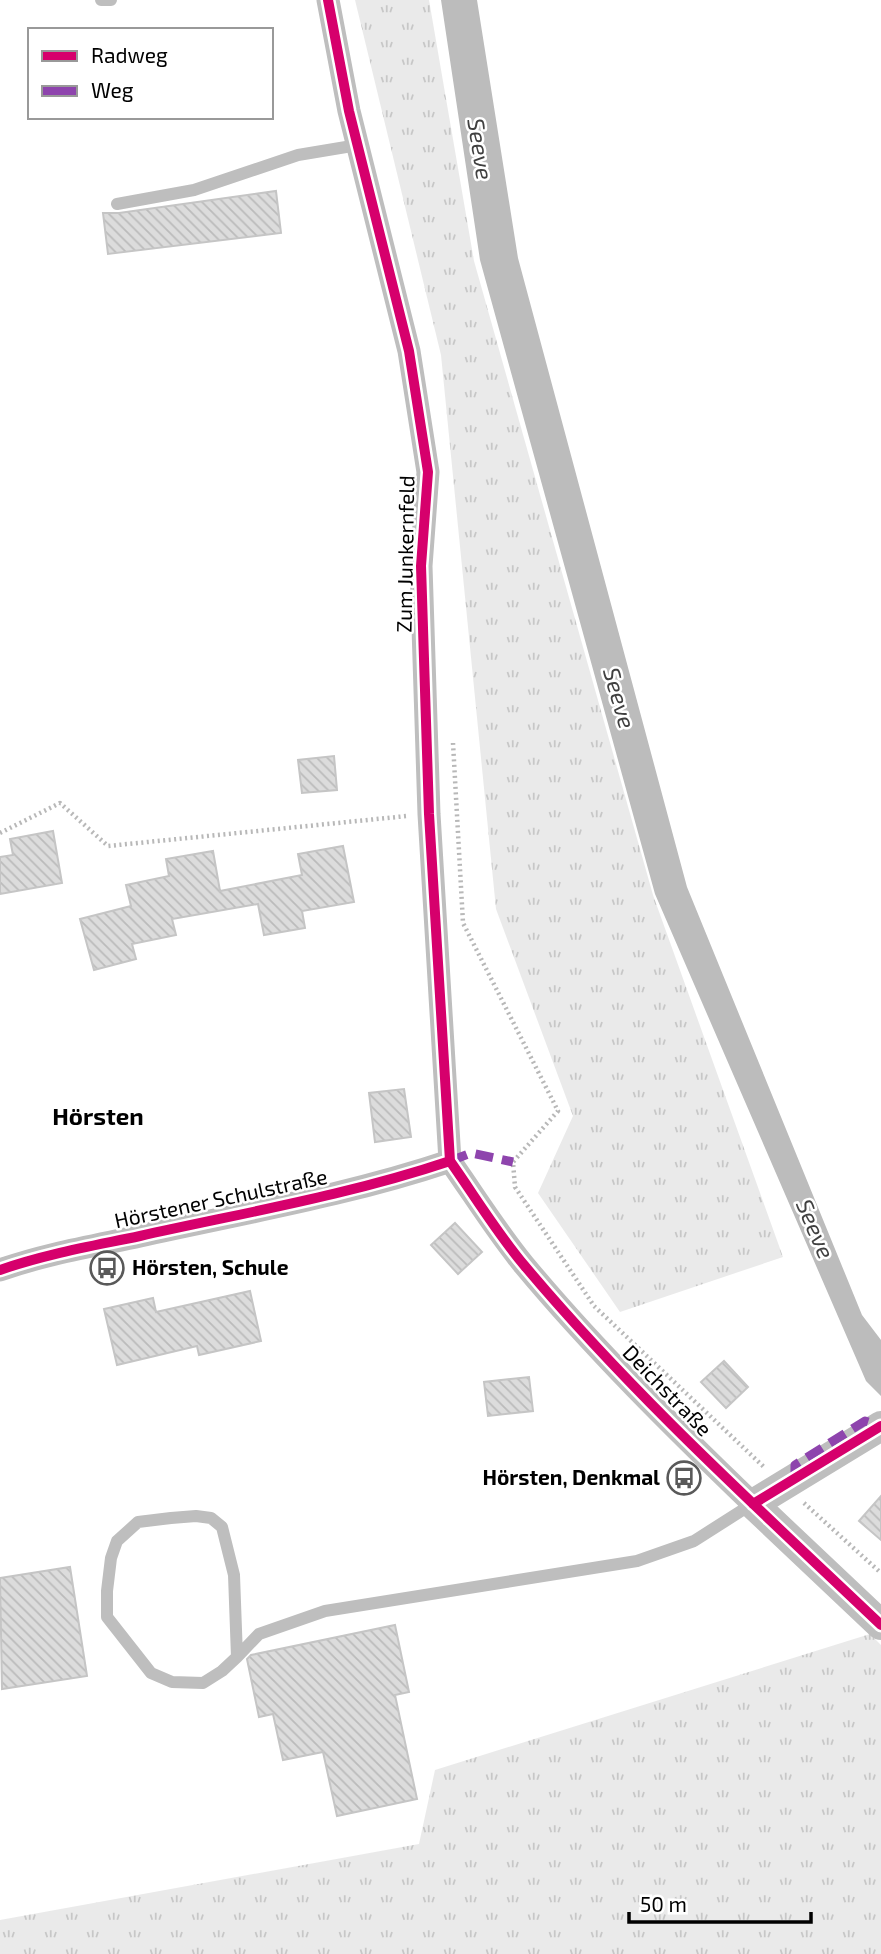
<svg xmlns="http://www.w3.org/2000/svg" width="881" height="1954" font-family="'Exo 2',sans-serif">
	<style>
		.grass { fill: url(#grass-tufts) }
		.water { fill: #bcbcbc }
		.building { fill: url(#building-back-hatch); stroke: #c5c5c5; stroke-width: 2 }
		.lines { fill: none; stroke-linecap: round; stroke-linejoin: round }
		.path { stroke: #b8b8b8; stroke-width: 4.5; stroke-dasharray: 2 3.5; stroke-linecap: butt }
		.service { stroke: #bebebe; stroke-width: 12 }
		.minor { stroke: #bebebe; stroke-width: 23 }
		.tertiary { stroke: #bebebe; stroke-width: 30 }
		.quiet { stroke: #8e44ad; stroke-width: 9; stroke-dasharray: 18 9; stroke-linecap: butt }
		.cycleway-casing { stroke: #fff; stroke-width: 15 }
		.cycleway { stroke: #d6006c; stroke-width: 10 }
		.labels { text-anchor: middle; stroke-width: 5; stroke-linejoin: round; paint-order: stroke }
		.street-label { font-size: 21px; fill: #000; stroke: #fff }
		.poi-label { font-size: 21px; font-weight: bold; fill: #000; stroke: #fff; text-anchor: start }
		.water-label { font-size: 23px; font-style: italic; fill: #404040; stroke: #fff }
		.quarter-label { font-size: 24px; font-weight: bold; fill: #000; stroke: #fff }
	</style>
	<defs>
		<pattern id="grass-tufts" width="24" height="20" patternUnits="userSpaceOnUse" patternTransform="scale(1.75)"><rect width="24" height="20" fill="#eaeaea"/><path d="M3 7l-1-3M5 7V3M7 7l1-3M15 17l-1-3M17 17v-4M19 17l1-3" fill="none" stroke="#c7c7c7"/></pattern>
		<pattern id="building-back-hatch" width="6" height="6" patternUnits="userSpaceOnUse" patternTransform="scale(1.75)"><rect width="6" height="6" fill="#dcdcdc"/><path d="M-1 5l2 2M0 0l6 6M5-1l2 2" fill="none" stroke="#bbb"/></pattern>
	</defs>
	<rect width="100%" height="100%" fill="#fff"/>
	<path class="grass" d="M355,0h74l45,261 179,634 130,362 -163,55 -82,-119 35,-77 -77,-207 -55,-554z
		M870,1634l11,11v309h-881v-34l419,-76 16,-74z"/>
	<path class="water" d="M441,0h36l41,258 169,629 175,428 19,25v56l-15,-15 -211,-487 -175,-634z"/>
	<path class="building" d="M276,191l5,42 -173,21 -5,-41h16z
		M334,756l3,34 -35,3 -4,-33z
		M53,831l9,52 -62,11v-37l13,-2 -3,-16z
		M343,846l11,56 -52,9 3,17 -41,7 -6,-31 -86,15 4,16 -44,9 4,15 -42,11 -14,-51 51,-13 -5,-21 43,-9 -3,-17 47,-8 7,40 82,-16 -4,-21z
		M404,1089l7,48 -36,5 -6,-49z
		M455,1223l27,29 -24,22 -27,-29z
		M250,1291l11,50 -62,14 -2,-9 -80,19 -13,-56 49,-11 3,14z
		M724,1361l24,26 -22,21 -25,-26z
		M529,1377l4,34 -45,5 -4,-34z
		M881,1496v44l-22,-19z
		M70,1567l17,109 -85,13 -2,-111z
		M395,1625l14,67 -14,3 22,104 -80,17 -14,-64 -40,8 -10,-46 -14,3 -12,-58 4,-4z"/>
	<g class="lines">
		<path class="path" d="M453,743l10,180 95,188 -45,51 2,25 79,119 171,162
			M0,833l60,-30 48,43 299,-30
			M804,1503l77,70"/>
		<path class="service" d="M101,0h10
			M117,204l77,-14 104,-35 60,-10
			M237,1657l-3,-82 -12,-48 -11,-9 -15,-2 -25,2 -33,4 -21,19 -6,17 -4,33v26l44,56 21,9 31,1 19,-12 15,-14 22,-23 66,-23 312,-50 57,-20 58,-37"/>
		<path class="minor" d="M328,0l21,111 60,240 19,121 -7,94 8,248 21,347
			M450,1161c24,34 47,71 74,104 70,84 150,163 229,239
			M0,1270c45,-16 93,-24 140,-34 103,-23 209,-41 310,-75"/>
		<path class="tertiary" d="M881,1426l-128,78 128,121"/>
		<path class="quiet" d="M450,1161l21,-8 42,9
			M795,1478v-13l70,-44 16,5"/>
		<defs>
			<path id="cycleway" d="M328,0l21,111 60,240 19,121 -7,94 8,248 21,347
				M450,1161c24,34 47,72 74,104 109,130 235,244 357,360
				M0,1270c45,-16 93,-24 140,-34 103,-23 209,-41 310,-75
				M753,1504l128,-78"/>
		</defs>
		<use href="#cycleway" class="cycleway-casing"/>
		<use href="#cycleway" class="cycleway"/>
	</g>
	<defs>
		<symbol id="bus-ring" viewBox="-11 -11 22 22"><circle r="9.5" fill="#fff" stroke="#595959" stroke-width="1.5"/><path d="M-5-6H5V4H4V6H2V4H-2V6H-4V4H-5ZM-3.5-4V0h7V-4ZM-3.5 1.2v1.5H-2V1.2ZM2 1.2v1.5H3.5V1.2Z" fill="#595959"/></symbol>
	</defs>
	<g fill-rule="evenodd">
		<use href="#bus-ring" x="88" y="1249" width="38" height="38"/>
		<use href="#bus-ring" x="665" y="1459" width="38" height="38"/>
	</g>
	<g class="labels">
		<g class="street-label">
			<text transform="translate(406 554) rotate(-89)" y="7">Zum Junkernfeld</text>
			<text transform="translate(221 1199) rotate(-12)" y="7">Hörstener Schulstraße</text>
			<text transform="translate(667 1391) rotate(46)" y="7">Deichstraße</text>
		</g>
		<g class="poi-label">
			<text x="132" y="1275">Hörsten, Schule</text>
			<text x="660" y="1485" text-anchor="end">Hörsten, Denkmal</text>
		</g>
		<g class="water-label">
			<text transform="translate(480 149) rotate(81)" y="8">Seeve</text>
			<text transform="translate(619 698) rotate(74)" y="8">Seeve</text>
			<text transform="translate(815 1229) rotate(67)" y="8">Seeve</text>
		</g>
		<g class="quarter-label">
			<text x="98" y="1125">Hörsten</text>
		</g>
	</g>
	<rect x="28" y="28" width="245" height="91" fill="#ffffff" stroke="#999999" stroke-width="2"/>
	<rect x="42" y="51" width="35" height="10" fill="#d6006c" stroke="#999999" stroke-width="2"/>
	<text x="91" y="63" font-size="21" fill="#000000">Radweg</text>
	<rect x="42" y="86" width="35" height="10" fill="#8e44ad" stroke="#999999" stroke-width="2"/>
	<text x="91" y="98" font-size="21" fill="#000000">Weg</text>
	<path d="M629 1912v10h182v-10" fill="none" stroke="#000000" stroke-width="3.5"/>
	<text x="640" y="1912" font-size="21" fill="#000000" stroke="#ffffff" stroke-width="5" paint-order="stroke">50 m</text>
</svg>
